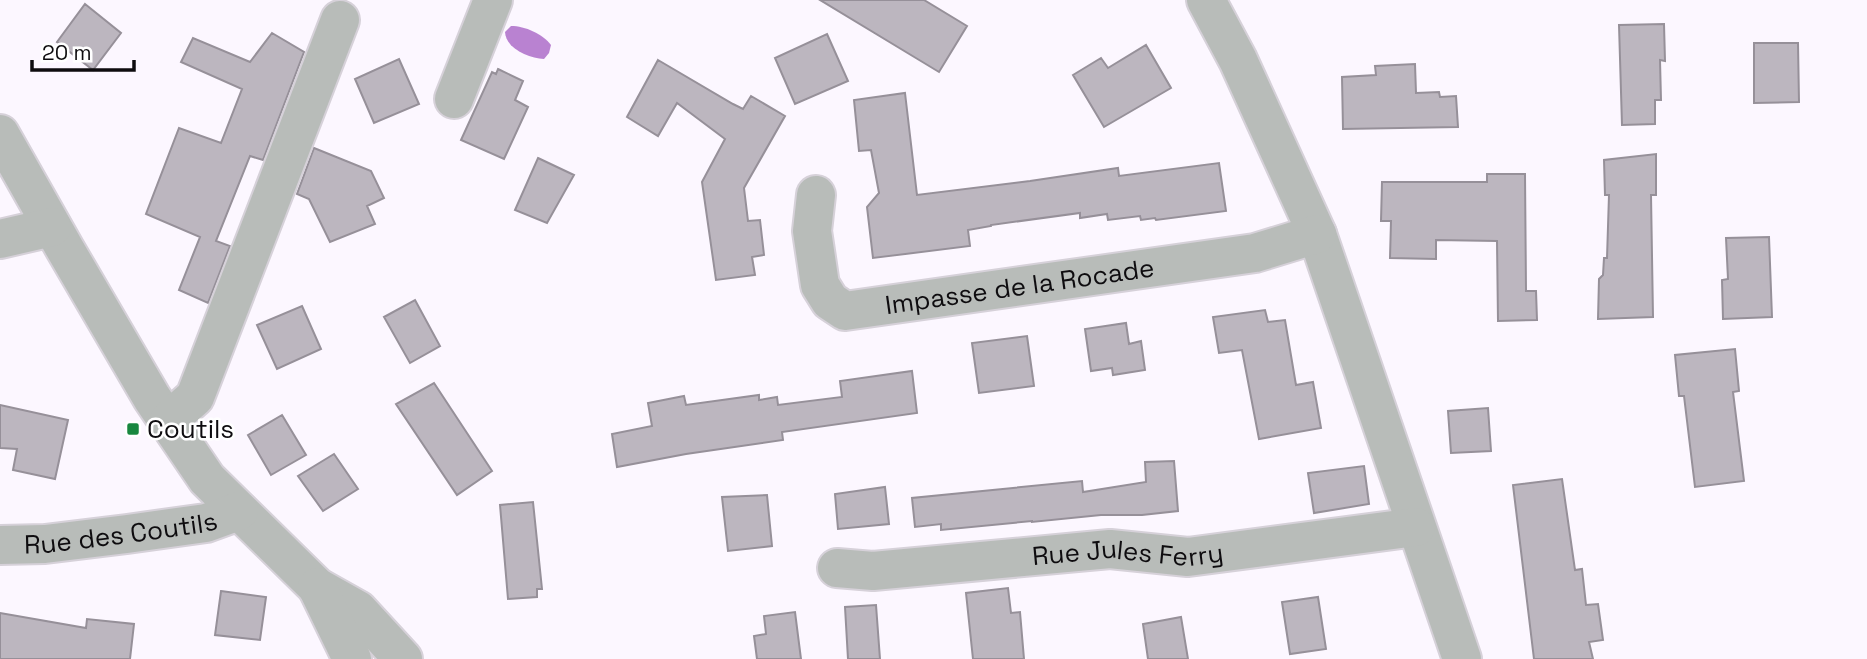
<svg xmlns="http://www.w3.org/2000/svg" width="1867" height="659" font-family="'Space Grotesk',sans-serif">
	<style>
		.water { fill: #b982d1 }
		.building { fill: #bcb6bf; stroke: #969099; stroke-width: 2 }
		.lines { fill: none; stroke-linecap: round; stroke-linejoin: round }
		.minor-casing { stroke: #d6d1d9; stroke-width: 42 }
		.minor { stroke: #b8bcb9; stroke-width: 38 }
		.poi-dot { fill: #18873f; stroke: #fff; stroke-width: 2.5 }
		.labels { text-anchor: middle; stroke-width: 5; stroke-linejoin: round; paint-order: stroke }
		.street-label { font-size: 26px; fill: #0e0c0f; stroke: #fff }
		.poi-label { font-size: 26px; fill: #0e0c0f; stroke: #fff; text-anchor: start }
	</style>
	<rect width="100%" height="100%" fill="#fcf7ff"/>
	<path class="water" d="M511,26c14,0 32,8 40,19l-2,8 -5,6c-15,-1 -38,-10 -39,-27z"/>
	<path class="building" d="M820,0h104l43,26 -28,46z
		M85,4l36,29 -28,37 -36,-28z
		M1664,24l1,37 -5,-1 1,40h-6v24l-33,1 -3,-100z
		M272,33l32,19 -41,108 -13,-4 -34,85 14,5 -22,57 -29,-13 21,-53 -54,-23 33,-86 42,15 21,-54 -61,-27 12,-24 57,24z
		M827,34l21,47 -53,23 -20,-46z
		M1754,43h44l1,59 -45,1z
		M1146,45l25,43 -67,39 -31,-52 28,-17 7,10z
		M399,59l20,45 -45,19 -19,-44z
		M658,60l75,44 10,5 8,-13 34,20 -41,72 4,33 12,-1 4,35 -12,2 3,18 -39,5 -14,-98 23,-43 -48,-36 -19,33 -31,-19z
		M1415,64l1,29 23,-1 1,5 16,-1 2,31 -115,2 -1,-52 34,-2 -1,-9z
		M498,69l25,12 -8,19 13,7 -24,52 -43,-19 31,-68 4,2z
		M905,93l12,102 113,-14 88,-13 1,8 100,-13 7,48 -70,9 -1,-2 -14,2 -1,-4 -32,4 -1,-6 -27,4v-5l-89,12v1l-23,4 2,16 -97,12 -6,-51 12,-14 -8,-43 -12,1 -5,-51z
		M314,148l57,23 13,27 -17,8 8,18 -45,18 -21,-43 -12,-5z
		M1656,154v41h-5l2,122 -55,2 1,-40 4,-4 1,-17h3l2,-63h-4l-1,-35z
		M538,158l36,17 -27,48 -32,-13z
		M1487,174h38l1,117h10l1,29 -39,1 -1,-80 -61,-1v19l-46,-1 1,-37h-10l1,-39h105z
		M1769,237l3,80 -49,2 -1,-39 6,-1 -2,-41z
		M415,300l25,46 -30,17 -26,-46z
		M302,306l19,43 -44,20 -20,-44z
		M1265,310l3,12 17,-2 11,65 17,-3 8,46 -62,11 -17,-89 -23,3 -6,-36z
		M1126,323l3,21 12,-3 4,29 -32,5 -1,-7 -21,3 -6,-42z
		M1027,336l7,50 -55,7 -7,-50z
		M1735,349l4,42 -6,1 11,89 -49,6 -11,-91h-5l-4,-41z
		M912,371l5,42 -135,19 1,8 -97,14 -69,13 -5,-33 40,-8 -4,-23 36,-7 2,9 73,-10v5l18,-3 1,8 64,-8 -2,-16z
		M434,383l58,88 -35,24 -61,-91z
		M0,405l68,15 -13,59 -42,-9 4,-21 -17,-1z
		M1488,408l3,43 -40,2 -3,-42z
		M282,415l24,40 -35,20 -23,-40z
		M334,454l24,35 -35,22 -25,-35z
		M1174,461l4,50 -36,4h-41l-69,7v-1l-91,9v-6l-26,3 -3,-29 170,-17 1,11 63,-10 -1,-20z
		M1364,466l5,38 -55,9 -6,-40z
		M1562,479l13,91 7,-1 4,36 12,-1 5,36 -14,2 4,17h-59l-21,-174z
		M885,487l4,37 -51,5 -3,-35z
		M767,495l5,51 -44,5 -6,-54z
		M533,502l9,87h-5v8l-29,2 -8,-94z
		M1008,588l3,25 9,-1 4,47h-51l-7,-66z
		M221,591l45,6 -6,43 -45,-5z
		M1318,597l8,52 -36,5 -8,-52z
		M876,605l4,54h-32l-3,-52z
		M795,612l6,47h-44l-3,-23 12,-2 -2,-18z
		M0,613l86,15 1,-9 47,5 -4,35h-130z
		M1181,617l7,42h-40l-5,-35z"/>
	<g class="lines">
		<defs>
			<g id="minor">
				<path d="M1206,0l32,60 79,174 145,425"/>
				<path d="M454,99l39,-99"/>
				<path d="M0,134l65,115 87,149 55,81 110,108 41,23 45,49"/>
				<path id="s1" d="M816,195l-4,36 8,54 10,16 15,10 410,-58 62,-19"/>
				<path d="M0,239l52,-12"/>
				<path d="M169,420l26,-23 145,-377"/>
				<path id="s2" d="M0,545l45,-1 82,-10 79,-11 33,-12"/>
				<path id="s3" d="M837,568l36,3 237,-22 78,8 228,-30"/>
				<path d="M317,587l35,72"/>
			</g>
		</defs>
		<use href="#minor" class="minor-casing"/>
		<use href="#minor" class="minor"/>
	</g>
	<rect class="poi-dot" x="126" y="422" width="14" height="14" rx="3.5"/>
	<g class="labels">
		<g class="street-label">
			<text dy="9" stroke="none"><textPath href="#s1" startOffset="304">Impasse de la Rocade</textPath></text>
			<text dy="9" stroke="none"><textPath href="#s2" startOffset="121">Rue des Coutils</textPath></text>
			<text dy="9" stroke="none"><textPath href="#s3" startOffset="292">Rue Jules Ferry</textPath></text>
		</g>
		<g class="poi-label">
			<text x="147" y="438">Coutils</text>
		</g>
	</g>
	<path d="M32 60v10h102v-10" fill="none" stroke="#0e0c0f" stroke-width="3.5"/>
	<text x="42" y="60" font-size="21" fill="#0e0c0f" stroke="#ffffff" stroke-width="5" paint-order="stroke">20 m</text>
</svg>
